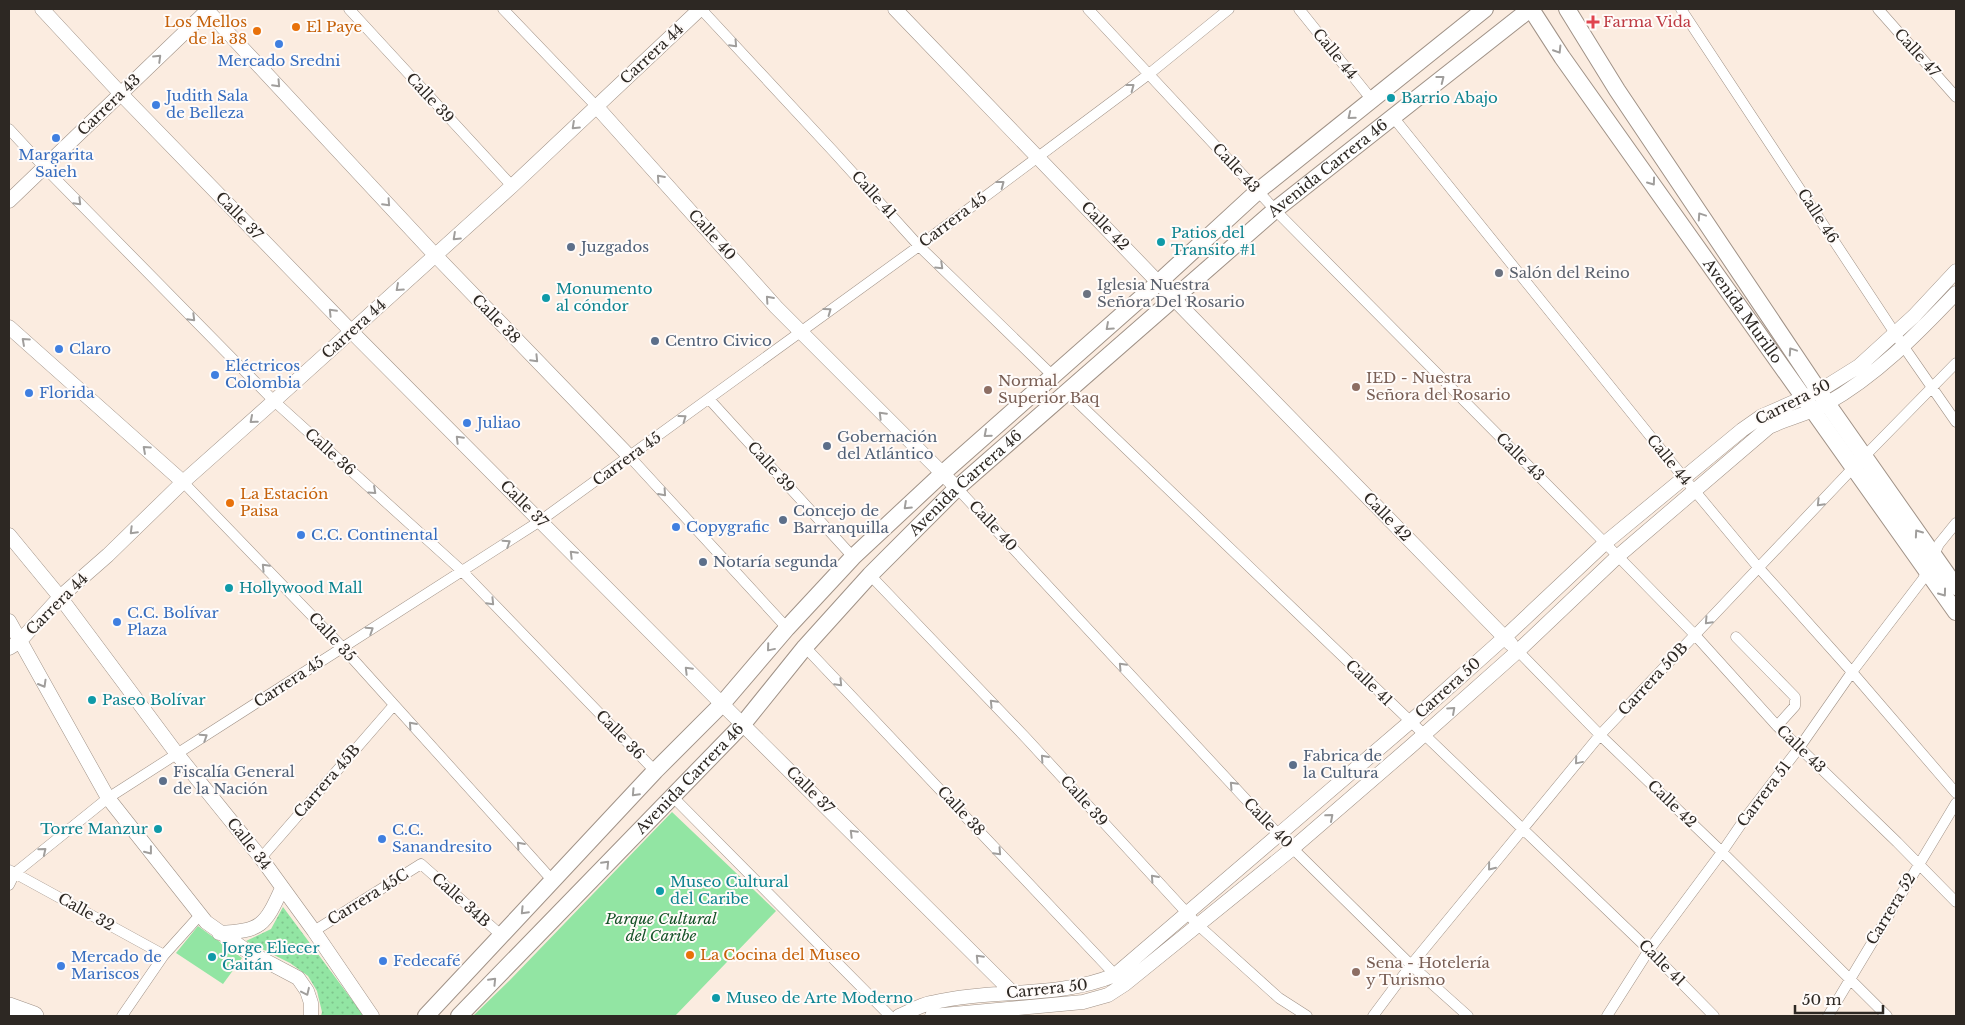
<svg xmlns="http://www.w3.org/2000/svg" width="1965" height="1025" font-family="'Libre Baskerville',serif">
	<style>
		.grass { fill: url(#grass-dots) }
		.park { fill: #92e5a3 }
		.lines { fill: none; stroke-linecap: round; stroke-linejoin: round }
		.street-casing { stroke: #a09287; stroke-width: 11 }
		.secondary-casing { stroke: #a09287; stroke-width: 15 }
		.primary-casing { stroke: #a09287; stroke-width: 18 }
		.highway-casing { stroke: #a09287; stroke-width: 20 }
		.street { stroke: #fff; stroke-width: 10 }
		.secondary { stroke: #fff; stroke-width: 14 }
		.primary { stroke: #fff; stroke-width: 16 }
		.highway { stroke: #fff; stroke-width: 19 }
		.oneway { stroke: #a09e9c }
		.health-dot { fill: #e0444e; stroke: #fffbf9; stroke-width: 2 }
		.food-dot { fill: #e8710a; stroke: #fffbf9; stroke-width: 2 }
		.shop-dot { fill: #3f7fe0; stroke: #fffbf9; stroke-width: 2 }
		.culture-dot { fill: #0f9aa8; stroke: #fffbf9; stroke-width: 2 }
		.service-dot { fill: #5c6f8a; stroke: #fffbf9; stroke-width: 2 }
		.worship-dot { fill: #6b7280; stroke: #fffbf9; stroke-width: 2 }
		.education-dot { fill: #8d6e63; stroke: #fffbf9; stroke-width: 2 }
		.labels { text-anchor: middle; stroke-width: 4; stroke-linejoin: round; paint-order: stroke }
		.food-label { font-size: 15px; fill: #c56008; stroke: #fffbf9; text-anchor: start }
		.health-label { font-size: 15px; fill: #be3a42; stroke: #fffbf9; text-anchor: start }
		.street-label { font-size: 15px; fill: #2d2823; stroke: #fffbf9 }
		.shop-label { font-size: 15px; fill: #366cbe; stroke: #fffbf9; text-anchor: start }
		.culture-label { font-size: 15px; fill: #0d838f; stroke: #fffbf9; text-anchor: start }
		.service-label { font-size: 15px; fill: #4e5e75; stroke: #fffbf9; text-anchor: start }
		.worship-label { font-size: 15px; fill: #5b616d; stroke: #fffbf9; text-anchor: start }
		.education-label { font-size: 15px; fill: #785e54; stroke: #fffbf9; text-anchor: start }
		.park-label { font-size: 15px; font-style: italic; fill: #155227; stroke: #fffbf9 }
	</style>
	<defs>
		<pattern id="grass-dots" width="8" height="8" patternUnits="userSpaceOnUse" patternTransform="scale(1.25)"><rect width="8" height="8" fill="#92e5a3"/><path d="M2 2h.1M6 6h.1" fill="none" stroke="#7ec48c" stroke-width="1.8" stroke-linecap="round"/></pattern>
	</defs>
	<rect width="100%" height="100%" fill="#fbece0"/>
	<path class="grass" d="M283,907l81,109h-43l1,-4 -5,-21 -9,-15 -18,-13 -44,-22 25,-12z"/>
	<path class="park" d="M672,812l104,99 -101,105h-202l37,-36z
		M198,926l44,32 -19,26 -47,-31z"/>
	<g class="lines">
		<defs>
			<path id="street" d="M349,9l163,177
				M503,9l93,97
				M701,9l132,142 86,95 134,130
				M1088,9l192,206 325,328 90,92 82,91 120,116 59,60
				M1299,9l73,91
				M1681,9l225,341 50,72
				M1878,9l78,88
				M1393,117l291,361 74,89 94,105 104,121
				M9,129l36,39 229,233 188,170 193,200
				M1067,392l582,558 65,66
				M709,399l144,158
				M630,457l157,171
				M183,482l160,166 210,233
				M957,488l321,346 133,131 57,51
				M870,575l156,163 172,187 81,73 28,18
				M1736,637l59,60v9l-18,20
				M805,647l314,332
				M1518,651l82,84 122,117 165,164
				M672,796l218,220
				M261,858l133,-153
				M9,870l155,85
				M9,885l6,-12 93,-75 432,-277 379,-275 230,-172 80,-65
				M314,931l107,-67 80,71
				M122,1016l42,-61 36,-40
				M1373,1016l38,-51 189,-230 253,-267 103,-105
				M1607,1016l42,-66 73,-98 24,-35 53,-69 53,-76 71,-93 16,-35 17,-21
				M1828,1016l128,-213"/>
			<path id="secondary" d="M42,9l79,85 230,237 367,369 295,293
				M206,9l230,247 194,201
				M895,9l282,293 334,342
				M596,106l180,201 181,181
				M9,201l200,-192
				M9,327l174,155
				M9,535l51,62 117,157 84,104 53,73 58,85
				M9,621l99,177 98,124 41,29 51,27 9,13 4,12v13
				M9,648l10,-6 41,-45 48,-42 75,-73 91,-81 238,-215 188,-177
				M219,933c42,-2 46,-7 63,-45
				M899,1016c10,-4 21,-11 32,-13 61,-15 126,-4 184,-28l295,-253 95,-85 100,-94 137,-113 20,-14 57,-25 40,-25 55,-50 42,-45
				M932,1016l151,-14 25,-7 17,-11 168,-136 117,-101 108,-96 99,-94 152,-130c19,-9 39,-13 57,-23 50,-28 91,-70 130,-111"/>
			<g id="primary">
				<path id="s1" d="M1531,9l31,48 394,555"/>
				<path d="M1567,9l50,81 214,319 125,178"/>
				<path d="M426,1016l229,-245 67,-67 65,-76 66,-71 90,-84 215,-190 100,-92 227,-182"/>
				<path id="s2" d="M459,1016l284,-292 62,-77 65,-72 87,-87 318,-278 255,-201"/>
			</g>
			<path id="highway" d="M9,1007l25,9"/>
		</defs>
		<use href="#street" class="street-casing"/>
		<use href="#secondary" class="secondary-casing"/>
		<use href="#primary" class="primary-casing"/>
		<use href="#highway" class="highway-casing"/>
		<use href="#street" class="street"/>
		<use href="#secondary" class="secondary"/>
		<use href="#primary" class="primary"/>
		<use href="#highway" class="highway"/>
	</g>
	<defs><path id="oneway-chevron" d="M-2-3.5L2.5 0L-2 3.5" fill="none" stroke-width="1.6" stroke-linecap="round" stroke-linejoin="round" transform="scale(1.25)"/></defs>
	<g class="oneway">
		<use href="#oneway-chevron" transform="translate(734 44) rotate(47)"/>
		<use href="#oneway-chevron" transform="translate(1558 50) rotate(58)"/>
		<use href="#oneway-chevron" transform="translate(158 58) rotate(-44)"/>
		<use href="#oneway-chevron" transform="translate(1441 79) rotate(-38)"/>
		<use href="#oneway-chevron" transform="translate(277 84) rotate(47)"/>
		<use href="#oneway-chevron" transform="translate(1131 87) rotate(-37)"/>
		<use href="#oneway-chevron" transform="translate(1351 116) rotate(141)"/>
		<use href="#oneway-chevron" transform="translate(575 126) rotate(137)"/>
		<use href="#oneway-chevron" transform="translate(660 178) rotate(-132)"/>
		<use href="#oneway-chevron" transform="translate(1652 182) rotate(54)"/>
		<use href="#oneway-chevron" transform="translate(1001 184) rotate(-37)"/>
		<use href="#oneway-chevron" transform="translate(78 202) rotate(45)"/>
		<use href="#oneway-chevron" transform="translate(387 203) rotate(47)"/>
		<use href="#oneway-chevron" transform="translate(1701 216) rotate(-124)"/>
		<use href="#oneway-chevron" transform="translate(456 237) rotate(137)"/>
		<use href="#oneway-chevron" transform="translate(940 266) rotate(44)"/>
		<use href="#oneway-chevron" transform="translate(399 288) rotate(138)"/>
		<use href="#oneway-chevron" transform="translate(769 299) rotate(-132)"/>
		<use href="#oneway-chevron" transform="translate(828 311) rotate(-36)"/>
		<use href="#oneway-chevron" transform="translate(332 312) rotate(-134)"/>
		<use href="#oneway-chevron" transform="translate(192 318) rotate(45)"/>
		<use href="#oneway-chevron" transform="translate(1109 327) rotate(138)"/>
		<use href="#oneway-chevron" transform="translate(25 341) rotate(-138)"/>
		<use href="#oneway-chevron" transform="translate(1792 351) rotate(-124)"/>
		<use href="#oneway-chevron" transform="translate(535 359) rotate(46)"/>
		<use href="#oneway-chevron" transform="translate(882 415) rotate(-135)"/>
		<use href="#oneway-chevron" transform="translate(683 418) rotate(-36)"/>
		<use href="#oneway-chevron" transform="translate(253 420) rotate(139)"/>
		<use href="#oneway-chevron" transform="translate(987 434) rotate(139)"/>
		<use href="#oneway-chevron" transform="translate(459 439) rotate(-135)"/>
		<use href="#oneway-chevron" transform="translate(146 449) rotate(-138)"/>
		<use href="#oneway-chevron" transform="translate(373 491) rotate(42)"/>
		<use href="#oneway-chevron" transform="translate(663 493) rotate(48)"/>
		<use href="#oneway-chevron" transform="translate(1820 503) rotate(134)"/>
		<use href="#oneway-chevron" transform="translate(907 506) rotate(137)"/>
		<use href="#oneway-chevron" transform="translate(133 531) rotate(135)"/>
		<use href="#oneway-chevron" transform="translate(1918 533) rotate(-125)"/>
		<use href="#oneway-chevron" transform="translate(507 543) rotate(-33)"/>
		<use href="#oneway-chevron" transform="translate(573 554) rotate(-135)"/>
		<use href="#oneway-chevron" transform="translate(265 567) rotate(-134)"/>
		<use href="#oneway-chevron" transform="translate(1943 593) rotate(54)"/>
		<use href="#oneway-chevron" transform="translate(491 602) rotate(46)"/>
		<use href="#oneway-chevron" transform="translate(1708 621) rotate(133)"/>
		<use href="#oneway-chevron" transform="translate(370 630) rotate(-33)"/>
		<use href="#oneway-chevron" transform="translate(770 648) rotate(130)"/>
		<use href="#oneway-chevron" transform="translate(1122 666) rotate(-133)"/>
		<use href="#oneway-chevron" transform="translate(688 670) rotate(-135)"/>
		<use href="#oneway-chevron" transform="translate(839 683) rotate(46)"/>
		<use href="#oneway-chevron" transform="translate(43 684) rotate(60)"/>
		<use href="#oneway-chevron" transform="translate(993 703) rotate(-134)"/>
		<use href="#oneway-chevron" transform="translate(1452 710) rotate(-42)"/>
		<use href="#oneway-chevron" transform="translate(412 725) rotate(-132)"/>
		<use href="#oneway-chevron" transform="translate(204 737) rotate(-33)"/>
		<use href="#oneway-chevron" transform="translate(1044 758) rotate(-132)"/>
		<use href="#oneway-chevron" transform="translate(1578 761) rotate(130)"/>
		<use href="#oneway-chevron" transform="translate(1233 785) rotate(-133)"/>
		<use href="#oneway-chevron" transform="translate(635 793) rotate(133)"/>
		<use href="#oneway-chevron" transform="translate(1330 817) rotate(-41)"/>
		<use href="#oneway-chevron" transform="translate(853 833) rotate(-135)"/>
		<use href="#oneway-chevron" transform="translate(520 845) rotate(-132)"/>
		<use href="#oneway-chevron" transform="translate(43 851) rotate(-39)"/>
		<use href="#oneway-chevron" transform="translate(149 851) rotate(52)"/>
		<use href="#oneway-chevron" transform="translate(998 852) rotate(47)"/>
		<use href="#oneway-chevron" transform="translate(606 864) rotate(-46)"/>
		<use href="#oneway-chevron" transform="translate(1491 867) rotate(129)"/>
		<use href="#oneway-chevron" transform="translate(1154 878) rotate(-132)"/>
		<use href="#oneway-chevron" transform="translate(524 911) rotate(134)"/>
		<use href="#oneway-chevron" transform="translate(979 958) rotate(-135)"/>
		<use href="#oneway-chevron" transform="translate(493 981) rotate(-46)"/>
		<use href="#oneway-chevron" transform="translate(306 992) rotate(65)"/>
	</g>
	<path class="health-dot" d="M1590.5 14.5h5v5h5v5h-5v5h-5v-5h-5v-5h5z"/>
	<g class="food-dot">
		<circle cx="296" cy="27" r="5"/>
		<circle cx="257" cy="31" r="5"/>
		<circle cx="230" cy="503" r="5"/>
		<circle cx="690" cy="955" r="5"/>
	</g>
	<g class="shop-dot">
		<circle cx="279" cy="44" r="5"/>
		<circle cx="156" cy="105" r="5"/>
		<circle cx="56" cy="138" r="5"/>
		<circle cx="59" cy="349" r="5"/>
		<circle cx="215" cy="375" r="5"/>
		<circle cx="29" cy="393" r="5"/>
		<circle cx="467" cy="423" r="5"/>
		<circle cx="676" cy="527" r="5"/>
		<circle cx="301" cy="535" r="5"/>
		<circle cx="117" cy="622" r="5"/>
		<circle cx="382" cy="839" r="5"/>
		<circle cx="383" cy="961" r="5"/>
		<circle cx="61" cy="966" r="5"/>
	</g>
	<g class="culture-dot">
		<circle cx="1391" cy="98" r="5"/>
		<circle cx="1161" cy="242" r="5"/>
		<circle cx="546" cy="298" r="5"/>
		<circle cx="229" cy="588" r="5"/>
		<circle cx="92" cy="700" r="5"/>
		<circle cx="158" cy="829" r="5"/>
		<circle cx="660" cy="891" r="5"/>
		<circle cx="212" cy="957" r="5"/>
		<circle cx="716" cy="998" r="5"/>
	</g>
	<g class="service-dot">
		<circle cx="571" cy="247" r="5"/>
		<circle cx="655" cy="341" r="5"/>
		<circle cx="827" cy="446" r="5"/>
		<circle cx="783" cy="520" r="5"/>
		<circle cx="703" cy="562" r="5"/>
		<circle cx="1293" cy="765" r="5"/>
		<circle cx="163" cy="781" r="5"/>
	</g>
	<g class="worship-dot">
		<circle cx="1499" cy="273" r="5"/>
		<circle cx="1087" cy="294" r="5"/>
	</g>
	<g class="education-dot">
		<circle cx="1356" cy="387" r="5"/>
		<circle cx="988" cy="390" r="5"/>
		<circle cx="1356" cy="972" r="5"/>
	</g>
	<g class="labels">
		<g class="food-label">
			<text x="247" y="27" text-anchor="end">Los Mellos<tspan x="247" dy="17">de la 38</tspan></text>
			<text x="306" y="32">El Paye</text>
			<text x="240" y="499">La Estación<tspan x="240" dy="17">Paisa</tspan></text>
			<text x="700" y="960">La Cocina del Museo</text>
		</g>
		<g class="health-label">
			<text x="1603" y="27">Farma Vida</text>
		</g>
		<g class="street-label">
			<text transform="translate(1917 53) rotate(48)" y="5">Calle 47</text>
			<text transform="translate(652 54) rotate(-43)" y="5">Carrera 44</text>
			<text transform="translate(1335 54) rotate(51)" y="5">Calle 44</text>
			<text transform="translate(430 98) rotate(47)" y="5">Calle 39</text>
			<text transform="translate(109 105) rotate(-44)" y="5">Carrera 43</text>
			<text transform="translate(1236 168) rotate(47)" y="5">Calle 43</text>
			<text dy="5" stroke="none"><textPath href="#s2" startOffset="1216">Avenida Carrera 46</textPath></text>
			<text transform="translate(874 195) rotate(48)" y="5">Calle 41</text>
			<text transform="translate(239 216) rotate(46)" y="5">Calle 37</text>
			<text transform="translate(1818 216) rotate(57)" y="5">Calle 46</text>
			<text transform="translate(953 220) rotate(-37)" y="5">Carrera 45</text>
			<text transform="translate(1105 226) rotate(46)" y="5">Calle 42</text>
			<text transform="translate(712 235) rotate(48)" y="5">Calle 40</text>
			<text dy="5" stroke="none"><textPath href="#s1" startOffset="369">Avenida Murillo</textPath></text>
			<text transform="translate(496 319) rotate(46)" y="5">Calle 38</text>
			<text transform="translate(354 329) rotate(-42)" y="5">Carrera 44</text>
			<text transform="translate(1793 402) rotate(-27)" y="5">Carrera 50</text>
			<text transform="translate(330 452) rotate(42)" y="5">Calle 36</text>
			<text transform="translate(1520 457) rotate(45)" y="5">Calle 43</text>
			<text transform="translate(627 459) rotate(-36)" y="5">Carrera 45</text>
			<text transform="translate(1669 460) rotate(51)" y="5">Calle 44</text>
			<text transform="translate(771 467) rotate(48)" y="5">Calle 39</text>
			<text dy="5" stroke="none"><textPath href="#s2" startOffset="736">Avenida Carrera 46</textPath></text>
			<text transform="translate(524 504) rotate(45)" y="5">Calle 37</text>
			<text transform="translate(1387 517) rotate(46)" y="5">Calle 42</text>
			<text transform="translate(993 526) rotate(47)" y="5">Calle 40</text>
			<text transform="translate(57 604) rotate(-45)" y="5">Carrera 44</text>
			<text transform="translate(332 637) rotate(47)" y="5">Calle 35</text>
			<text transform="translate(1653 679) rotate(-47)" y="5">Carrera 50B</text>
			<text transform="translate(289 682) rotate(-33)" y="5">Carrera 45</text>
			<text transform="translate(1369 683) rotate(44)" y="5">Calle 41</text>
			<text transform="translate(1448 688) rotate(-42)" y="5">Carrera 50</text>
			<text transform="translate(620 735) rotate(46)" y="5">Calle 36</text>
			<text transform="translate(1801 749) rotate(44)" y="5">Calle 43</text>
			<text dy="5" stroke="none"><textPath href="#s2" startOffset="331">Avenida Carrera 46</textPath></text>
			<text transform="translate(327 781) rotate(-49)" y="5">Carrera 45B</text>
			<text transform="translate(810 790) rotate(45)" y="5">Calle 37</text>
			<text transform="translate(1764 794) rotate(-53)" y="5">Carrera 51</text>
			<text transform="translate(1084 801) rotate(48)" y="5">Calle 39</text>
			<text transform="translate(1672 804) rotate(44)" y="5">Calle 42</text>
			<text transform="translate(961 811) rotate(47)" y="5">Calle 38</text>
			<text transform="translate(1268 823) rotate(46)" y="5">Calle 40</text>
			<text transform="translate(249 844) rotate(52)" y="5">Calle 34</text>
			<text transform="translate(368 897) rotate(-32)" y="5">Carrera 45C</text>
			<text transform="translate(461 900) rotate(42)" y="5">Calle 34B</text>
			<text transform="translate(1891 909) rotate(-59)" y="5">Carrera 52</text>
			<text transform="translate(86 912) rotate(29)" y="5">Calle 32</text>
			<text transform="translate(1662 963) rotate(45)" y="5">Calle 41</text>
			<text transform="translate(1047 989) rotate(-6)" y="5">Carrera 50</text>
		</g>
		<g class="shop-label">
			<text x="279" y="66" text-anchor="middle">Mercado Sredni</text>
			<text x="166" y="101">Judith Sala<tspan x="166" dy="17">de Belleza</tspan></text>
			<text x="56" y="160" text-anchor="middle">Margarita<tspan x="56" dy="17">Saieh</tspan></text>
			<text x="69" y="354">Claro</text>
			<text x="225" y="371">Eléctricos<tspan x="225" dy="17">Colombia</tspan></text>
			<text x="39" y="398">Florida</text>
			<text x="477" y="428">Juliao</text>
			<text x="686" y="532">Copygrafic</text>
			<text x="311" y="540">C.C. Continental</text>
			<text x="127" y="618">C.C. Bolívar<tspan x="127" dy="17">Plaza</tspan></text>
			<text x="392" y="835">C.C.<tspan x="392" dy="17">Sanandresito</tspan></text>
			<text x="71" y="962">Mercado de<tspan x="71" dy="17">Mariscos</tspan></text>
			<text x="393" y="966">Fedecafé</text>
		</g>
		<g class="culture-label">
			<text x="1401" y="103">Barrio Abajo</text>
			<text x="1171" y="238">Patios del<tspan x="1171" dy="17">Transito #1</tspan></text>
			<text x="556" y="294">Monumento<tspan x="556" dy="17">al cóndor</tspan></text>
			<text x="239" y="593">Hollywood Mall</text>
			<text x="102" y="705">Paseo Bolívar</text>
			<text x="148" y="834" text-anchor="end">Torre Manzur</text>
			<text x="670" y="887">Museo Cultural<tspan x="670" dy="17">del Caribe</tspan></text>
			<text x="222" y="953">Jorge Eliecer<tspan x="222" dy="17">Gaitán</tspan></text>
			<text x="726" y="1003">Museo de Arte Moderno</text>
		</g>
		<g class="service-label">
			<text x="581" y="252">Juzgados</text>
			<text x="665" y="346">Centro Civico</text>
			<text x="837" y="442">Gobernación<tspan x="837" dy="17">del Atlántico</tspan></text>
			<text x="793" y="516">Concejo de<tspan x="793" dy="17">Barranquilla</tspan></text>
			<text x="713" y="567">Notaría segunda</text>
			<text x="1303" y="761">Fabrica de<tspan x="1303" dy="17">la Cultura</tspan></text>
			<text x="173" y="777">Fiscalía General<tspan x="173" dy="17">de la Nación</tspan></text>
		</g>
		<g class="worship-label">
			<text x="1509" y="278">Salón del Reino</text>
			<text x="1097" y="290">Iglesia Nuestra<tspan x="1097" dy="17">Señora Del Rosario</tspan></text>
		</g>
		<g class="education-label">
			<text x="1366" y="383">IED - Nuestra<tspan x="1366" dy="17">Señora del Rosario</tspan></text>
			<text x="998" y="386">Normal<tspan x="998" dy="17">Superior Baq</tspan></text>
			<text x="1366" y="968">Sena - Hotelería<tspan x="1366" dy="17">y Turismo</tspan></text>
		</g>
		<g class="park-label">
			<text x="661" y="924">Parque Cultural<tspan x="661" dy="17">del Caribe</tspan></text>
		</g>
	</g>
	<rect width="1965" height="1025" fill="none" stroke="#2d2823" stroke-width="20"/>
	<path d="M1795 1005v8h88v-8" fill="none" stroke="#2d2823" stroke-width="2.5"/>
	<text x="1802" y="1005" font-size="15" fill="#2d2823" stroke="#fffbf9" stroke-width="4" paint-order="stroke">50 m</text>
</svg>
